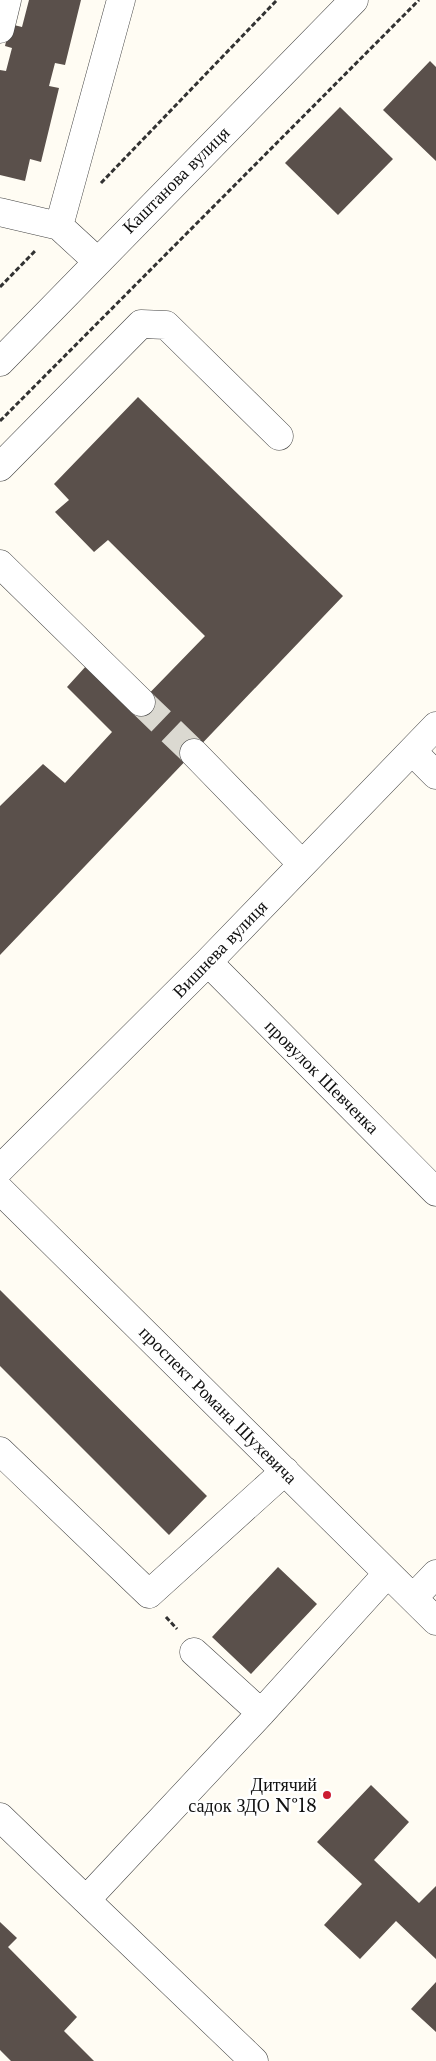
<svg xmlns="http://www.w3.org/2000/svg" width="436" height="2061" font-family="'Libre Baskerville',serif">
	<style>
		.building { fill: #5a504b }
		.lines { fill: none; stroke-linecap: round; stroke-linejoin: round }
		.minor-tunnel { stroke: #dbd9d1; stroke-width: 28; stroke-dasharray: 28 14; stroke-linecap: butt }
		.minor-casing { stroke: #434343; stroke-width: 29 }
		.path { stroke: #323232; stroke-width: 3; stroke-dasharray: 5 2.5; stroke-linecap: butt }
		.minor { stroke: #fff; stroke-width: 28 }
		.poi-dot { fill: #cc1c32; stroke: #fff; stroke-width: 2 }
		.labels { text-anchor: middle; stroke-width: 5; stroke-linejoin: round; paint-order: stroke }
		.street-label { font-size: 18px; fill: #101010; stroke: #fff }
		.poi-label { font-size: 18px; fill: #101010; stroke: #fff; text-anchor: end }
	</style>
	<rect width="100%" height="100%" fill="#fffcf3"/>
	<path class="building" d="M29,0h52l-16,65 -10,-2 -6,23 10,2 -18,74 -11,-3 -5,22 -25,-6v-105l6,1 6,-23 -7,-2 5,-22 12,3z
		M430,61l6,6v94l-53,-51z
		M340,107l53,52 -55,56 -53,-52z
		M138,397l205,199 -343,359v-149l43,-42 22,19 47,-51 -45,-45 20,-22 46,45 72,-74 -97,-96 -14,12 -39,-40 14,-12 -15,-16z
		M0,1290l207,206 -38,39 -169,-169z
		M278,1567l39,37 -66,70 -39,-37z
		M371,1785l38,37 -35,38 45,43 17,-17v73l-40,-38 -36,38 -36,-34 38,-41 -45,-42z
		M0,1922l17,16 -9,9 69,70 -13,14 30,30h-83l-11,-11z
		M436,1982v50l-25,-23z"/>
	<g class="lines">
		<path class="minor-tunnel" d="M141,702l53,51"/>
		<defs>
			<path id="minor" d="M0,29l7,-29
				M0,212l59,14
				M97,261l-38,-35 62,-226
				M0,362l354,-362
				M0,467l141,-143 25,1 113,111
				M0,564l141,138
				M413,752l23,23
				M194,753l108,111
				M208,962l228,230
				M0,1169l208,-207 228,-236
				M0,1190l436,431
				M0,1451l149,143 136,-123
				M413,1598l23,-24
				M194,1652l67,61
				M0,1817l86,83
				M254,2061l-168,-161 175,-187 126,-139"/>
		</defs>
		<use href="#minor" class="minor-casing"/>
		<path class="path" d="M101,183l176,-183
			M0,287l36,-37
			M0,421l419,-421
			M166,1617l11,12"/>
		<use href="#minor" class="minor"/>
	</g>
	<circle class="poi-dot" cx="327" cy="1795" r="5"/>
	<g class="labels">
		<g class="street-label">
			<text transform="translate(176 180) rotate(-45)" y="6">Каштанова вулиця</text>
			<text transform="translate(220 949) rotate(-46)" y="6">Вишнева вулиця</text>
			<text transform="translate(322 1077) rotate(45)" y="6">провулок Шевченка</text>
			<text transform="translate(218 1405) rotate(45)" y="6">проспект Романа Шухевича</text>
		</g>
		<g class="poi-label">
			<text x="317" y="1791">Дитячий<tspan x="317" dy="21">садок ЗДО №18</tspan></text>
		</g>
	</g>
</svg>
